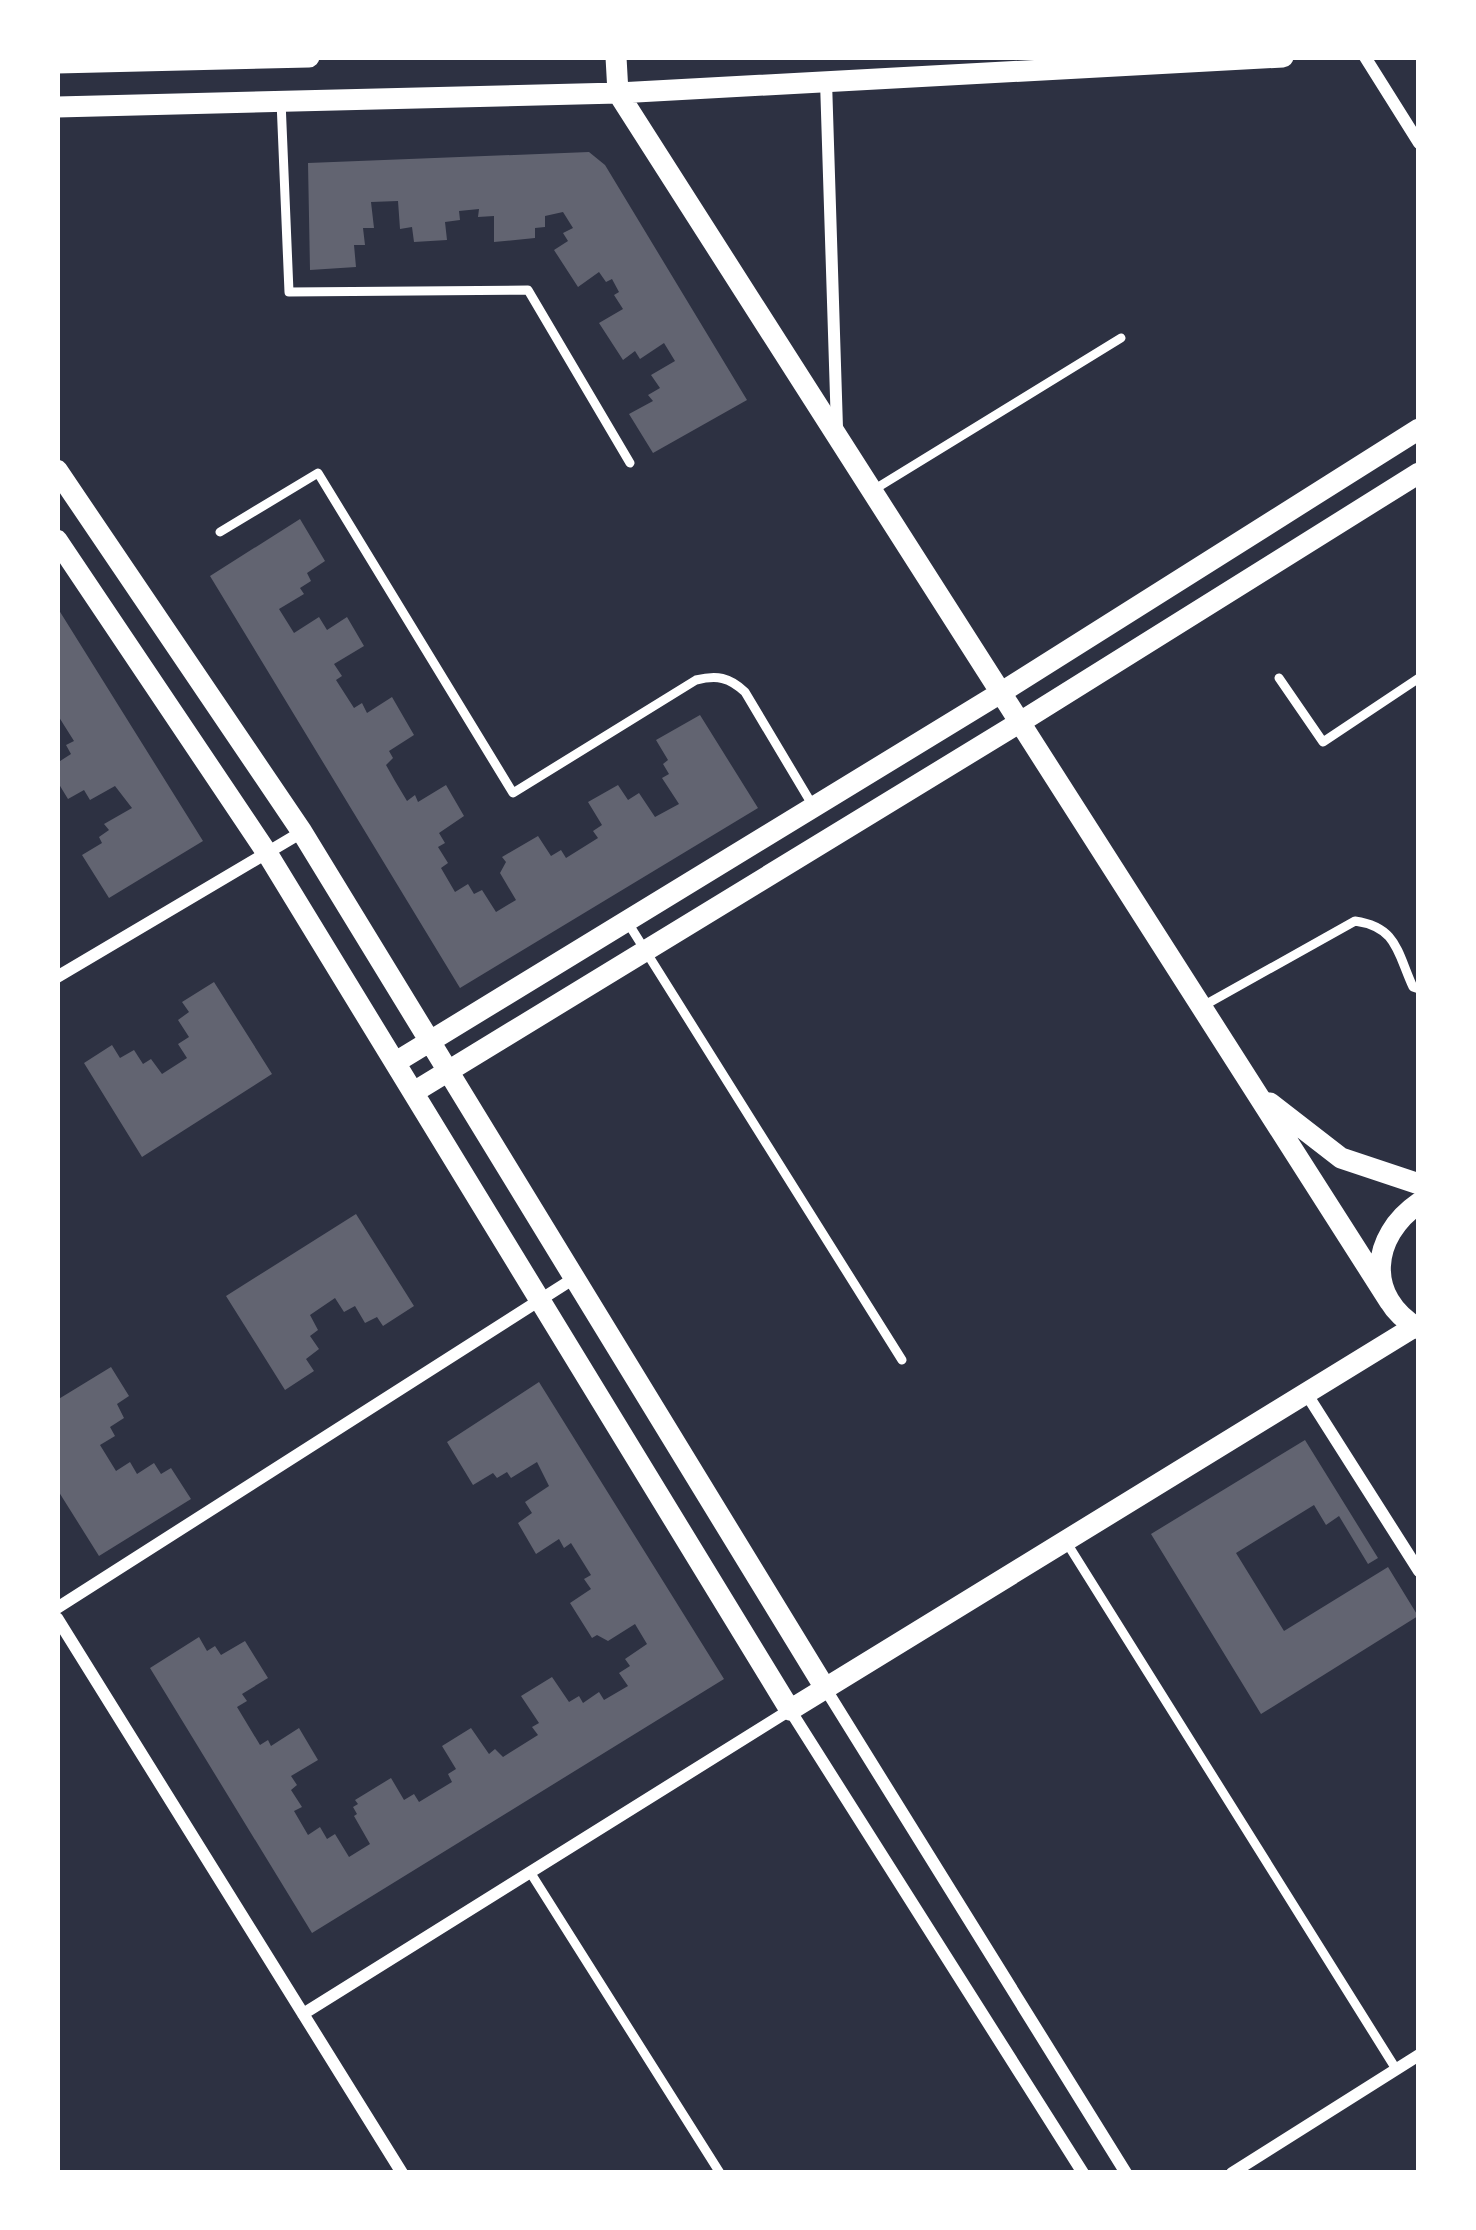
<svg xmlns="http://www.w3.org/2000/svg" width="1476" height="2230" font-family="'Asap Condensed',sans-serif">
	<style>
		.building { fill: #626471 }
		.lines { fill: none; stroke-linecap: round; stroke-linejoin: round }
		.service { stroke: #fff; stroke-width: 9 }
		.minor { stroke: #fff; stroke-width: 12 }
		.tertiary { stroke: #fff; stroke-width: 21 }
	</style>
	<rect width="100%" height="100%" fill="#2d3142"/>
	<path class="building" d="M589,152l16,13 142,235 -94,53 -24,-39 24,-13 -5,-6 12,-7 -9,-13 24,-14 -11,-18 -24,16 -5,-8 -12,9 -24,-37 24,-14 -9,-14 5,-3 -7,-13 -6,3 -7,-10 -21,15 -24,-37 14,-9 -5,-8 10,-5 -10,-16 -18,4v11l-10,1v10l-41,4v-26l-16,1 1,-8 -20,2 1,9 -15,2 2,18 -33,2 -2,-15 -12,2 -2,-28 -27,1 3,26h-11l2,17h-11l2,22 -46,3 -2,-107z
		M300,519l25,42 -18,12 4,8 -11,7 4,6 -25,15 15,24 25,-16 8,13 20,-13 17,29 -30,18 8,12 -6,4 18,28 8,-5 5,10 25,-16 22,38 -25,16 4,7 -7,7 9,16 12,20 8,-6 3,7 28,-17 18,31 -25,17 6,10 -7,4 10,16 -7,5 14,24 13,-8 6,10 8,-4 14,22 20,-12 -16,-27 6,-11 -4,-5 36,-21 13,20 10,-6 5,8 32,-20 -5,-7 9,-6 -14,-23 30,-17 10,15 11,-7 16,24 24,-13 -17,-26 7,-4 -6,-10 5,-4 -12,-20 44,-25 58,93 -298,180 -250,-412z
		M57,607l146,234 -94,57 -27,-43 20,-12 -3,-6 10,-7 -5,-6 28,-16 -17,-22 -25,14 -6,-10 -16,9 -11,-18v-18l14,-9 -5,-9 8,-4 -17,-27z
		M214,982l58,92 -130,83 -58,-94 28,-18 8,13 14,-8 9,14 8,-5 11,15 25,-16 -9,-14 11,-7 -11,-17 11,-8 -7,-10z
		M356,1214l58,92 -31,20 -6,-9 -12,6 -10,-17 -11,6 -9,-14 -25,17 8,15 -8,6 9,13 -13,10 8,12 -29,19 -59,-94z
		M111,1367l18,29 -12,8 7,14 -14,9 5,9 -15,9 16,26 14,-9 7,12 17,-11 7,11 10,-6 20,31 -92,57 -42,-67v-89z
		M539,1382l185,297 -412,254 -162,-265 49,-31 8,14 8,-5 6,9 24,-14 23,37 -26,16 5,7 -10,6 23,38 8,-5 3,6 28,-18 19,32 -27,16 6,9 -6,5 11,17 -8,4 14,24 12,-8 7,12 8,-5 14,23 21,-13 -16,-28 3,-2 -4,-7 5,-3 -3,-4 36,-22 13,22 10,-6 5,8 33,-20 -4,-8 8,-5 -14,-23 29,-18 18,26 6,-5 8,8 35,-22 -6,-8 7,-4 -18,-27 31,-19 17,25 10,-6 4,7 16,-11 5,8 24,-14 -9,-13 11,-7 -5,-7 22,-15 -12,-20 -27,17 -11,-6 -5,3 -22,-35 21,-14 -7,-10 7,-4 -20,-32 -7,5 -5,-9 -23,15 -18,-31 14,-10 -7,-11 24,-16 -12,-24 -26,16 -4,-6 -10,6 -4,-5 -20,12 -26,-43z
		M1305,1440l73,118 -10,6 -29,-48 -13,9 -12,-20 -78,48 48,78 104,-64 30,49 -157,98 -110,-180z"/>
	<g class="lines">
		<path class="service" d="M281,101l8,191 239,-2 102,173
			M875,489l246,-151
			M220,532l98,-59 195,320 183,-113c21,-5 33,-3 49,12l68,114
			M1279,678l44,64 96,-64
			M628,923l274,437
			M1203,1006l152,-85c42,6 42,31 58,66l6,2
			M1065,1540l331,529
			M530,1872l190,301"/>
		<path class="minor" d="M1365,57l54,86
			M826,81l11,347
			M57,977l245,-145
			M1306,1393l113,178
			M57,1608l519,-331
			M57,1618l345,555
			M825,1688l301,485
			M303,2014l487,-304 293,463
			M1232,2173l187,-118"/>
		<path class="tertiary" d="M616,57l2,36 772,1209
			M57,63l252,-6
			M57,107l561,-14 665,-36
			M57,470l245,362 523,856
			M57,540l210,313 523,857 624,-383
			M396,1062l606,-370 417,-263
			M414,1092l608,-371 397,-248
			M1270,1103l71,55 78,26
			M1419,1203c-48,33 -55,94 0,126"/>
	</g>
	<rect width="1476" height="2230" fill="none" stroke="#ffffff" stroke-width="120"/>
</svg>
